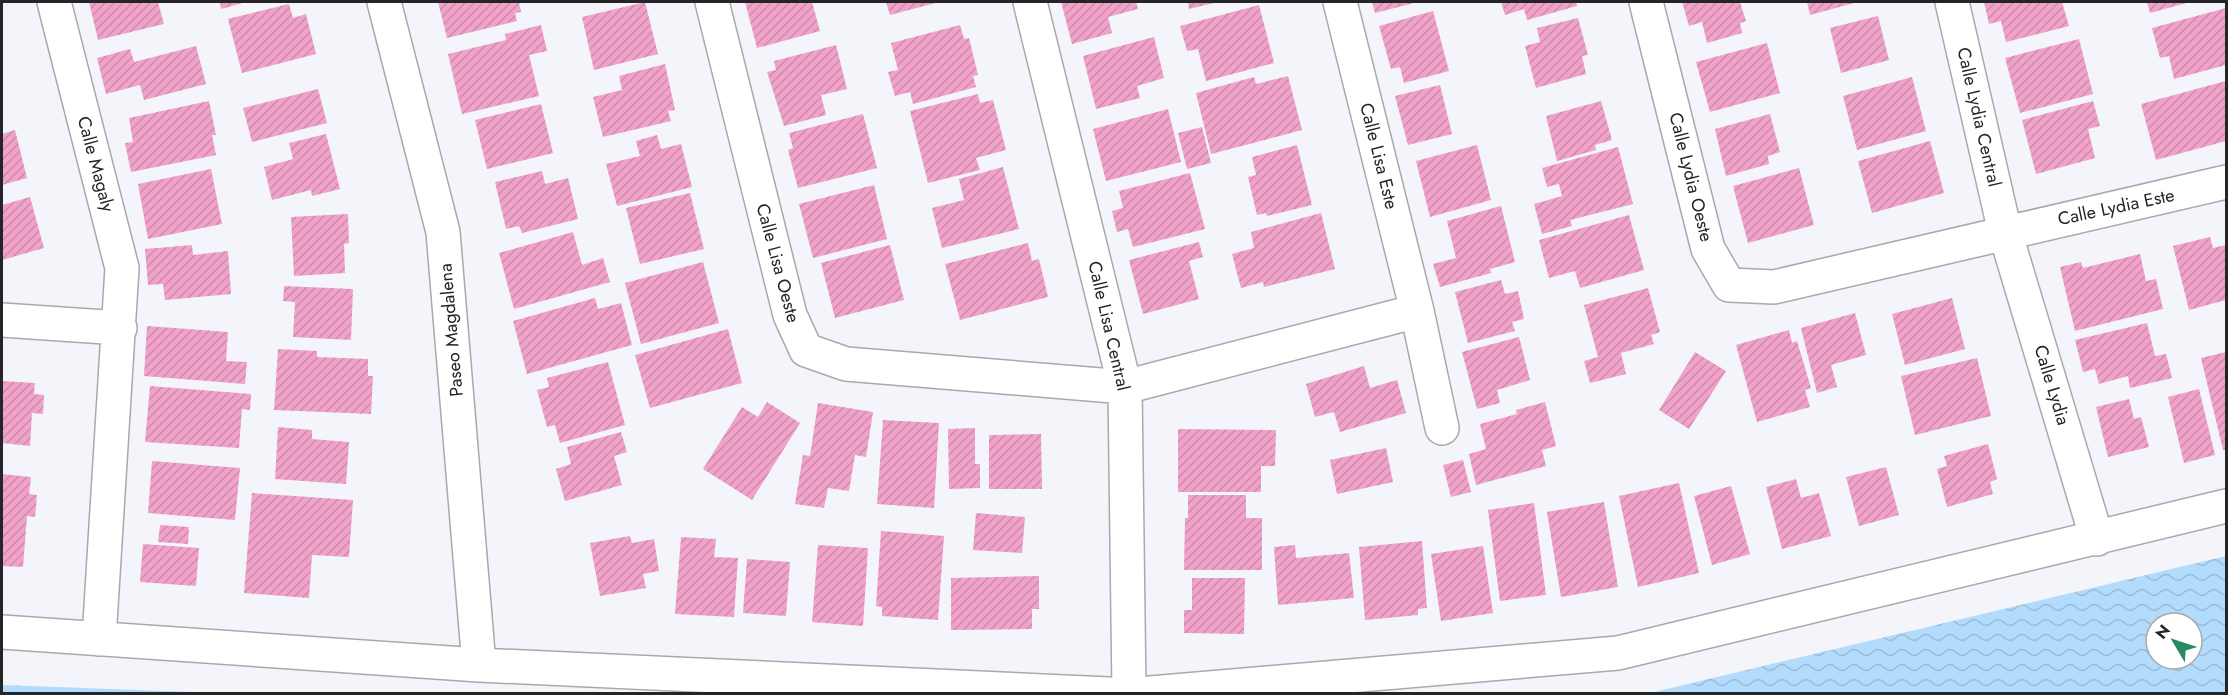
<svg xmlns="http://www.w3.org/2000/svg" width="2228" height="695" font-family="Jost,sans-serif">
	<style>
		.water { fill: url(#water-waves); fill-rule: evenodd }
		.building { fill: url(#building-hatch) }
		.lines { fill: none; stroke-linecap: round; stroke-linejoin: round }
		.minor-casing { stroke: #a7a9ad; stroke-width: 36 }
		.minor { stroke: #fff; stroke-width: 33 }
		.labels { text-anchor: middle; stroke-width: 6; stroke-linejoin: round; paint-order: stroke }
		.street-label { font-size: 18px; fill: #252527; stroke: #fff }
	</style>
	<defs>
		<pattern id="water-waves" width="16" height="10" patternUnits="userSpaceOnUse" patternTransform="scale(1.5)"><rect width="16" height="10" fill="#b2dbfc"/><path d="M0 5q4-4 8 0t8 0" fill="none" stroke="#99bcd8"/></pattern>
		<pattern id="building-hatch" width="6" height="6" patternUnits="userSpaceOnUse" patternTransform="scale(1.5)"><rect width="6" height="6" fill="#f1a2c9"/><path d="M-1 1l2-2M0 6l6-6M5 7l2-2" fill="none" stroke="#ce8bad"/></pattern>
	</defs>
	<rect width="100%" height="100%" fill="#f3f5fa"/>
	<path class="water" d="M2226,556v137h-576zM2156,623h36v36h-36z
		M2,685l218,8 -218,1z"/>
	<path class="building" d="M89,2h69l6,22 -66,16z
		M220,2h26l-25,7z
		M438,2h81l2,10 -6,1 2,8 -70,17z
		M645,2l13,52 -64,16 -12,-53z
		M745,2h67l8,29 -63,17z
		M886,2h53l-49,13z
		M1061,2h75l2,7 -30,8 4,16 -40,11z
		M1188,2h30l-29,7z
		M1372,2h46l-43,11z
		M1501,2h75l1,4 -50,14 -3,-11 -19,6z
		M1682,2h58l6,19 -6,2 2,10 -35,10 -5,-21 -13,4z
		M1807,2h51l-48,13z
		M1984,2h78l7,24 -63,16 -5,-21 -12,3z
		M2147,2h43l-40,11z
		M289,4l4,14 13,-4 10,40 -74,19 -14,-54z
		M1259,5l15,58 -68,18 -8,-32 -11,2 -7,-25z
		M2226,8v57l-52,14 -5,-23 -9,2 -8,-30z
		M1433,11l16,60 -45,12 -4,-16 -9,2 -12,-43z
		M1878,16l11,44 -48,13 -11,-45z
		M1578,18l10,37 -6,1 4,18 -50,14 -11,-42 15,-4 -3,-14z
		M541,25l6,26 -18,4 10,41 -77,18 -14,-60 58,-14 -1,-6z
		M960,25l4,14 5,-1 9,37 -5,1 3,11 -63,17 -3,-12 -15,4 -7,-24 10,-2 -7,-27z
		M1154,37l10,41 -27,8 3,12 -44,11 -13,-53z
		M2079,39l14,55 -73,19 -15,-55z
		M1767,43l13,50 -70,19 -14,-50z
		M836,45l11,44 -26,6 5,20 -42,11 -17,-54 9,-2 -2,-9z
		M196,46l10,38 -62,16 -4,-15 -34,9 -9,-36 33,-9 4,13z
		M665,64l10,46 -7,1 3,10 -68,16 -10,-40 29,-7 -3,-14z
		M1288,76l14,54 -91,24 -15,-61 58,-16 2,7z
		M1912,77l14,54 -69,19 -14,-54z
		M2226,81v60l-70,19 -15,-56z
		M1440,85l12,49 -44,11 -13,-49z
		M318,89l9,34 -75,19 -9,-34z
		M978,94l2,9 13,-3 13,50 -30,8 4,12 -52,13 -18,-72z
		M209,101l7,34h-4l4,20 -85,17 -6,-29 8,-1 -4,-24z
		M1601,101l11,39 -17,5 1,5 -39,11 -11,-45z
		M2093,101l7,25 -12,3 7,29 -59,16 -14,-54z
		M541,104l12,49 -66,16 -12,-49z
		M1168,109l13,53 -75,19 -13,-52z
		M863,114l14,54 -79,20 -10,-38 5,-2 -4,-15z
		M1770,114l10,38 -12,4 1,8 -43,12 -11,-47z
		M1202,127l9,36 -24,6 -9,-36z
		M15,130l12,48 -25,7v-51z
		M326,134l14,55 -28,7 -1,-6 -39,10 -8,-33 29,-8 -4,-16z
		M657,135l4,14 20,-5 11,43 -75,19 -11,-42 34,-8 -4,-15z
		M1930,141l14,52 -72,20 -14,-52z
		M1297,145l15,60 -45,11 -1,-3 -9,2 -9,-38 8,-2 -4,-18z
		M1477,145l14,55 -61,17 -14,-56z
		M1618,147l15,57 -63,16 2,6 -30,8 -8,-30 28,-8 -3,-12 -12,3 -5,-19z
		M1003,167l16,62 -77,19 -10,-40 32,-8 -5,-21z
		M1799,168l15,57 -66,18 -15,-57z
		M211,169l11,55 -74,15 -10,-55z
		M542,171l3,13 23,-6 10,41 -56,14 -3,-7 -13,3 -11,-47z
		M1190,173l15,56 -72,18 -5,-18 -11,3 -5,-21 11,-3 -4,-17z
		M874,185l13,54 -74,19 -14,-54z
		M690,193l14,56 -64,15 -14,-56z
		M30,197l14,51 -42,12v-55z
		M1501,206l14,56 -25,7 1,4 -51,14 -7,-23 23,-6 -9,-37z
		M1321,213l14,56 -71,18 -1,-5 -22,6 -9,-34 22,-6 -3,-16z
		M348,214l1,29 -5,1 1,29 -51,3 -3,-59z
		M1629,215l15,55 -64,18 -5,-17 -26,7 -10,-38z
		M573,232l9,33 21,-7 7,24 -96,27 -15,-56z
		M2210,237l3,11 13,-3v55l-37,10 -16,-64z
		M1199,242l4,15 -14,4 10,38 -56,15 -14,-54z
		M1028,243l4,18 7,-2 9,38 -88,23 -15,-56z
		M192,245l1,10 35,-4 3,43 -66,6 -2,-16 -15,1 -3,-36z
		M890,245l14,55 -69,18 -14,-55z
		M2140,254l6,27 10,-2 7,30 -88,22 -15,-64 21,-5 2,6z
		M703,262l16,61 -78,21 -16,-61z
		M1501,280l4,14 13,-3 6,28 -12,3 3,9 -47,12 -13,-51z
		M284,286l69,3 -2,51 -58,-3 2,-35 -12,-1z
		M1648,288l12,44 -9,3 3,9 -33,9 5,21 -36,9 -6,-22 14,-4 -14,-52z
		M595,298l3,11 23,-6 11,42 -105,29 -14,-53z
		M1952,298l13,51 -60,16 -13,-51z
		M1855,313l11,42 -35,10 6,22 -20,6 -16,-65z
		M2147,323l8,33 11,-2 6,24 -42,10 -2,-12 -29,8 -4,-15 -12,3 -8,-32z
		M147,326l81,6 -2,29 21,1 -2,22 -101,-8z
		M728,329l14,54 -92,25 -15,-53z
		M1789,330l3,13 5,-2 14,47 -6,2 5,17 -53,15 -21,-77z
		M1519,337l11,43 -33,10 3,13 -23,6 -15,-57z
		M278,349l39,2v6l51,2v17h5l-2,38 -97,-4z
		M1695,352l31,19 -37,58 -30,-19z
		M2226,352v98h-3l-22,-92z
		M1977,358l14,58 -76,19 -14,-59z
		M608,362l17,63 -65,18 -5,-18 -8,2 -10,-37 12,-3 -2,-9z
		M1364,366l6,22 27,-8 9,33 -66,19 -6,-20 -19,5 -9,-33z
		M2,381l33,2 -1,11 10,1 -1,19 -11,-1 -2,33 -28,-3z
		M150,386l101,8 -1,16 -8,-1 -3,39 -94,-6z
		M2199,389l16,66 -31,8 -16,-66z
		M2129,399l5,20 7,-2 8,30 -41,10 -12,-50z
		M767,402l33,21 -48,77 -49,-31 39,-62 16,10z
		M1545,402l11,44 -14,4 4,16 -70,19 -7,-31 17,-5 -6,-25 37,-10 -1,-4z
		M818,403l55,9 -7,45 -11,-2 -6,36 -21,-3 -4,20 -29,-4 8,-49 7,1z
		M883,420l56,3 -5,85 -57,-4z
		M278,427l34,3v9l37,3 -3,42 -71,-5z
		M975,428v36h5v24l-31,1 -1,-60z
		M1178,429l98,1 -1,36h-14v26h-83z
		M621,432l6,20 -13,4 8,29 -57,16 -9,-32 15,-5 -4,-17z
		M1041,434l1,55h-53v-54z
		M1988,444l9,35 -7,3 3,12 -46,13 -10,-38 10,-3 -3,-10z
		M1386,448l7,34 -56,12 -7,-34z
		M1463,460l8,32 -20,5 -8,-32z
		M152,461l88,7 -5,52 -87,-7z
		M1886,467l13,48 -40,11 -13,-49z
		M2,474l29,3 -2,17 8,1 -2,22 -8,-1 -4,51 -21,-1z
		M1796,479l5,19 18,-5 12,43 -49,13 -16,-62z
		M1679,483l20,90 -61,14 -19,-91z
		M1731,486l19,68 -38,11 -18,-69z
		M252,493l101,7 -4,57 -37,-2 -3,43 -65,-5z
		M1188,495h58v23h16v52h-78l1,-52h3z
		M1604,502l14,85 -57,10 -14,-85z
		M1534,503l12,92 -46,6 -12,-91z
		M976,513l49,4 -3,36 -49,-3z
		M160,525l29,2 -1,17 -30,-2z
		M881,531l63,5 -6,84 -56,-4v-9l-6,-1z
		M630,536l2,7 22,-4 5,32 -16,3 3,14 -46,8 -10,-53z
		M681,537l35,2 -2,18 24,1 -4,59 -59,-3z
		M1422,541l5,67 -9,1v6l-53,5 -6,-73z
		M143,544l56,4 -3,38 -56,-4z
		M818,545l50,3 -5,78 -51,-4z
		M1295,545l1,13 53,-5 5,45 -76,7 -4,-58z
		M1483,546l10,67 -52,8 -10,-67z
		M747,559l43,3 -4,54 -43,-3z
		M1039,576v33h-7v20l-81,1v-52z
		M1192,578h53l-1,56 -60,-1v-23h8z"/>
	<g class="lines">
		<defs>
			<path id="minor" d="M54,2l68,266 -23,371
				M384,2l59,230 36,433
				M712,2l78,313 16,35 40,14 279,23 292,-76
				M1030,2l95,385 4,307
				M1340,2l77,309 25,117
				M1646,2l62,247 21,36 45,2 452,-105
				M1952,2l53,230 92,307
				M2,320l118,8
				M2,632l477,33 630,29
				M1139,694l479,-41 608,-147"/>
		</defs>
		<use href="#minor" class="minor-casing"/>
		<use href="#minor" class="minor"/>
	</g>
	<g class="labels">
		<g class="street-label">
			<text transform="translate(1979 117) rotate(77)" y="6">Calle Lydia Central</text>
			<text transform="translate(1379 156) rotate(76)" y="6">Calle Lisa Este</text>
			<text transform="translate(96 164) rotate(75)" y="6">Calle Magaly</text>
			<text transform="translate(1691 177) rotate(76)" y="6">Calle Lydia Oeste</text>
			<text transform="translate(2116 207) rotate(-12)" y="6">Calle Lydia Este</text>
			<text transform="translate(778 263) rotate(75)" y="6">Calle Lisa Oeste</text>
			<text transform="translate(1109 326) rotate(77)" y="6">Calle Lisa Central</text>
			<text transform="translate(451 330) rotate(-95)" y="6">Paseo Magdalena</text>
			<text transform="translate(2052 385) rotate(73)" y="6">Calle Lydia</text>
		</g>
	</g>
	<rect width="2228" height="695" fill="none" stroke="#252527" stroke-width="6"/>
	<g transform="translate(2174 641) rotate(309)"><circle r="28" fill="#ffffff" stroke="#a8a8a9" stroke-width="1.5"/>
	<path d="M0-4.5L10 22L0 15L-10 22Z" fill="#2b8961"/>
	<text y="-9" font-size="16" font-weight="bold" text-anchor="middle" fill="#252527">N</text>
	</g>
</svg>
